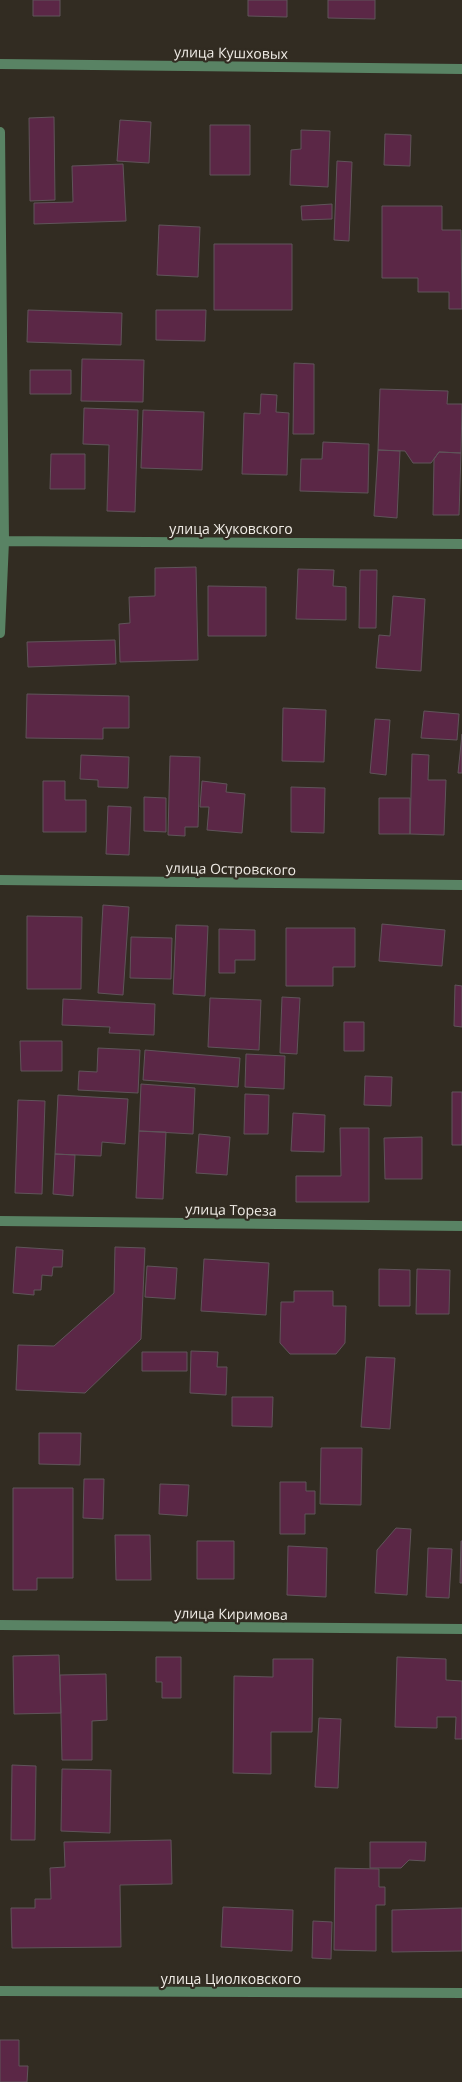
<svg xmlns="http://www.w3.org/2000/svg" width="462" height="2082" font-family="'Open Sans',sans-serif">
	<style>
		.building { fill: #5b2746; stroke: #60545a }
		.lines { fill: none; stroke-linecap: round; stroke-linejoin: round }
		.street { stroke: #598364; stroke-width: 10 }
		.labels { text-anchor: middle; stroke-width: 4.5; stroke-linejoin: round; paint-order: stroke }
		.street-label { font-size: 14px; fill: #f0ece6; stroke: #322c22 }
	</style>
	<rect width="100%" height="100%" fill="#322c22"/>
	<path class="building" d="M33,0h27v16h-27z
		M248,0h39v17l-39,-1z
		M328,0h47v19l-47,-1z
		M54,117l1,83 -25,1 -1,-83z
		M120,120l31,2 -2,41 -32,-2z
		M210,125h40v50h-40z
		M301,130l29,1 -2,56 -38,-2 1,-35 10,-1z
		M385,134l26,1 -1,31 -26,-1z
		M337,161l15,1 -3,79 -15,-1z
		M123,164l3,57 -92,3v-21l39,-1 -1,-36z
		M332,204v15l-30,1 -1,-14z
		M382,206h60v24h19l1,79h-13v-17h-31v-14h-36z
		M159,225l41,2 -2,50 -41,-2z
		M214,244h78v66h-78z
		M28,310l94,3 -1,32 -94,-3z
		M156,310h50l-1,31 -49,-1z
		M82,359l62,1 -1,42 -62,-1z
		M294,363l20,1v70h-21z
		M30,370h41v24h-41z
		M380,389l68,2 -1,13h15l-1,49 -22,-1 -8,11h-18l-8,-12 -27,-1z
		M261,394l16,1 -1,17 13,1 -2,62 -45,-1 2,-61 16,1z
		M84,408l54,2 -3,102 -28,-1 2,-66 -26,-1z
		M143,410l61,2 -2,58 -61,-2z
		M323,442l46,2 -1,49 -68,-2 1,-32h21z
		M378,450l22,1 -3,67 -23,-2z
		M439,452l22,1 -2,62h-26l1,-56z
		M51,454h34v35h-35z
		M196,567l2,93 -78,2 -1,-38 11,-1 -1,-26 26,-1v-28z
		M298,569l36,1 -1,16 13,1v33l-50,-1z
		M360,570h17l-1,58h-17z
		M208,586l58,1v49h-58z
		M393,596l32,3 -4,72 -45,-3 3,-33 11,1z
		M115,640l1,24 -88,3 -1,-25z
		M27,694l102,2v32h-26v11l-77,-1z
		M283,708l43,2 -2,52 -42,-1z
		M424,711l35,3 -2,26 -36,-2z
		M375,719l15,1 -4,55 -16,-2z
		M462,734v39h-4z
		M412,754l17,1 -1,25h18l-2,55 -34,-1z
		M81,755l48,2 -1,31 -30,-1v-7l-18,-1z
		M170,756l30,1 -2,70h-13v9l-17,-1z
		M43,781h22v19h21v32h-43z
		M202,781l25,3 -1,8 19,2 -3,39 -35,-3 2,-23h-9z
		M291,787l34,1 -1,45 -33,-1z
		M144,797l22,1v34l-22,-1z
		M379,798h31v36h-31z
		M108,806l23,1 -2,48 -23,-1z
		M103,905l26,2 -6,88 -25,-2z
		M27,916l55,1 -1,72h-54z
		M382,924l63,6 -3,36 -63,-5z
		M176,925l32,1 -3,70 -32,-2z
		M286,928h69v39h-22v19h-47z
		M219,929l36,1v30h-20v13h-16z
		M131,937l41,1 -1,41 -41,-1z
		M455,985l7,1v41l-8,-1z
		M282,997l18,1 -3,56 -17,-1z
		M210,998l51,2 -2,50 -51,-3z
		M63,999l92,5 -1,31 -45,-2 1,-6 -48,-2z
		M344,1022h20v29h-20z
		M20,1041h42v30h-41z
		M98,1048l42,2 -2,43 -60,-3 1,-19 18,1z
		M145,1050l95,8 -2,29 -95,-7z
		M246,1054l39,2 -1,33 -39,-2z
		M365,1076l27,1 -1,29 -27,-1z
		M141,1084l54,4 -2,46 -54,-3z
		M452,1092h10v53h-10z
		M245,1094l24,1 -1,39h-24z
		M58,1095l70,4 -3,45 -23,-2 -1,14 -46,-2z
		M18,1100l27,1 -3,93 -27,-1z
		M293,1113l32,2 -1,37 -33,-1z
		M340,1128h29v74h-73v-26h45z
		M139,1131l27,1 -3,67 -27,-1z
		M199,1134l31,3 -3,38 -31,-2z
		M422,1137v42h-37l-1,-41z
		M55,1154l20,1 -2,41 -20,-2z
		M16,1247l47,3 -1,17h-9l-1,9 -10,-1 -1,15h-7v5l-21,-2z
		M115,1247l30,1 -4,91 -56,54 -69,-3 2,-45 36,1 60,-53z
		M204,1259l65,4 -3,52 -65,-4z
		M147,1266l30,2 -2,31 -30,-2z
		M379,1269l31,1v36h-31z
		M417,1269l33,1 -1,44h-33z
		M294,1291h39v15h13l-1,37 -9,11h-46l-10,-11 1,-41h13z
		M191,1351l27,1 -1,15h10l-1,28 -36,-2z
		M142,1352h45v19h-45z
		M366,1357l29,1 -5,71 -29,-2z
		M232,1397h41l-1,30 -40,-1z
		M39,1433h42l-1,32 -41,-1z
		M321,1448h41l-1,57 -41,-1z
		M84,1479h20l-1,40 -20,-1z
		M280,1482h26v9h9v23h-10v20h-25z
		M160,1484l29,1 -2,31 -28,-2z
		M13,1488h60v90h-36v12h-24z
		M396,1528l15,1 -4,66 -32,-2 2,-43z
		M115,1535h35l1,45h-35z
		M197,1541h37v38h-37z
		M461,1541h1v42h-2z
		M288,1546l39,2 -1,49 -39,-2z
		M428,1548l24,1 -3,49 -23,-1z
		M59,1655l2,58 -47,1 -1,-58z
		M156,1657h25v41h-19v-16h-6z
		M397,1657l49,2v21l16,1v58h-7l1,-22h-19v11l-42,-1z
		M273,1659h40l-1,73h-41v42l-38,-1 1,-97 39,1z
		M106,1674l1,46 -15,1v39h-30l-2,-85z
		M319,1718l22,1 -3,69 -23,-1z
		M12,1765l24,1 -1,74h-24z
		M62,1769l49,1 -1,63 -49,-2z
		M171,1840l1,44 -52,1 1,62 -109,1 -1,-40h24v-9h16l-1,-31 15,-1 -1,-25z
		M370,1842h56l-1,19 -16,-1 -8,8h-31z
		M335,1868l44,1v18h6v18h-9v46l-42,-1z
		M223,1907l70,3 -1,41 -71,-4z
		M462,1908v43l-70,1v-42z
		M313,1921l19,1 -1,37 -19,-1z
		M0,2040h19v26h9l-1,16h-27z"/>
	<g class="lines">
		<path class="street" d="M0,64l462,5
			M0,132l4,409 -4,92
			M0,541l462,3
			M0,880l462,5
			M0,1221l462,5
			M0,1625l462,4
			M0,1991l462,2"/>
	</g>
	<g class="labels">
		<g class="street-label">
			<text transform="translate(231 53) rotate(1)" y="5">улица Кушховых</text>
			<text x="231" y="534">улица Жуковского</text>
			<text transform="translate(231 869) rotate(1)" y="5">улица Островского</text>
			<text transform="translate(231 1210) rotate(1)" y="5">улица Тореза</text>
			<text transform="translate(231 1614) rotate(1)" y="5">улица Киримова</text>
			<text x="231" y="1984">улица Циолковского</text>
		</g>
	</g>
</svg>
